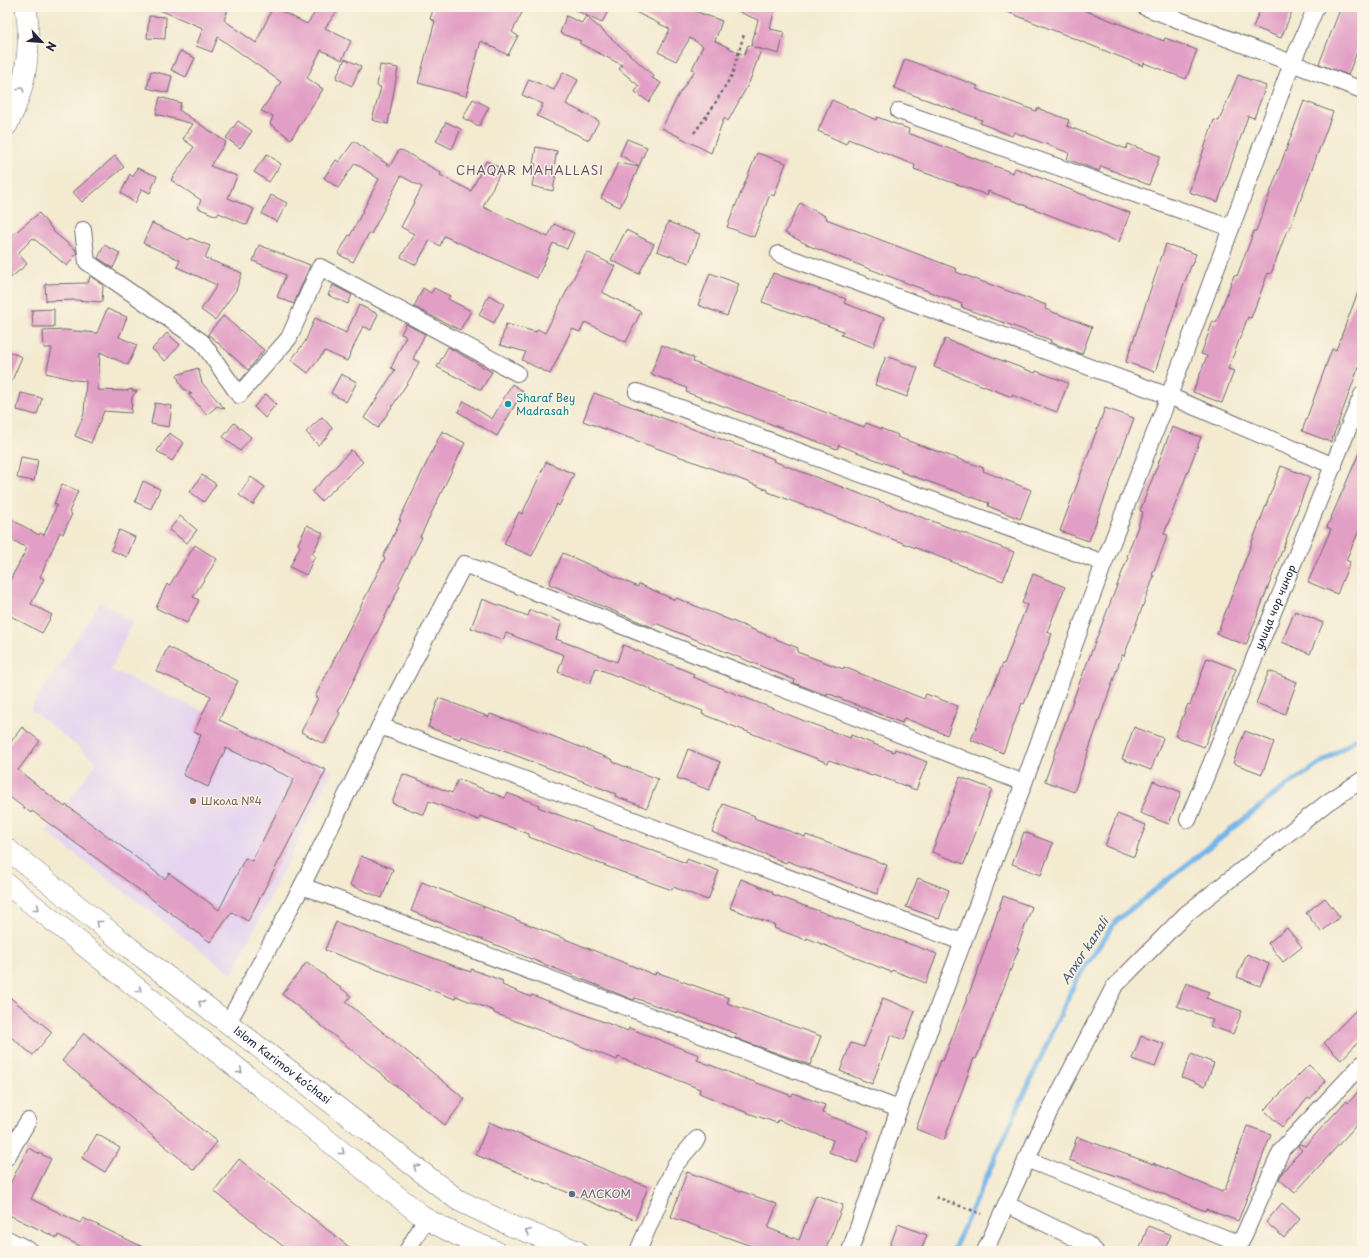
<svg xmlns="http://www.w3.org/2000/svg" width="1369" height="1258" font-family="'Playpen Sans',sans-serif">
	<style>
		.built { fill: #e5d3f0 }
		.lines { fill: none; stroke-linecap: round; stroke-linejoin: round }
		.stream { stroke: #75b5e9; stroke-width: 5 }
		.building { fill: #e29fc5 }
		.minor-casing { stroke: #6b686f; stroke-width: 18 }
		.major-casing { stroke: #6b686f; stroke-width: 22 }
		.path { stroke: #6b686f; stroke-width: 2.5; stroke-dasharray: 3 3; stroke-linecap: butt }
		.minor { stroke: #fff; stroke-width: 16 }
		.major { stroke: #fff; stroke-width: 21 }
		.oneway { stroke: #9c9ca7 }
		.culture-dot { fill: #0f9aa8; stroke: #fcf5e5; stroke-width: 1.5 }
		.education-dot { fill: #8d6e63; stroke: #fcf5e5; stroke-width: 1.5 }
		.service-dot { fill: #5c6f8a; stroke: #fcf5e5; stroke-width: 1.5 }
		.labels { text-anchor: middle; stroke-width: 3; stroke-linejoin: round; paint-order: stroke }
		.culture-label { font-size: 11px; fill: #0d838f; stroke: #fcf5e5; text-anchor: start }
		.street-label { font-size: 11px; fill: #22223b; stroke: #fcf5e5 }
		.education-label { font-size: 11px; fill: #785e54; stroke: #fcf5e5; text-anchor: start }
		.service-label { font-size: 11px; fill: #4e5e75; stroke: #fcf5e5; text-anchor: start }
		.neighbourhood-label { font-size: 12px; letter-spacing: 1px; fill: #654e6b; stroke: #fcf5e5 }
		.water-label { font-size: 12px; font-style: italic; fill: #3f5578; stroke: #fcf5e5 }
	</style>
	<rect width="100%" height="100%" fill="#fcf5e5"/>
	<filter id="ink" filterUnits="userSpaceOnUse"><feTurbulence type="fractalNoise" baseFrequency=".025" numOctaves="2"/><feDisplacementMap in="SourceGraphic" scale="8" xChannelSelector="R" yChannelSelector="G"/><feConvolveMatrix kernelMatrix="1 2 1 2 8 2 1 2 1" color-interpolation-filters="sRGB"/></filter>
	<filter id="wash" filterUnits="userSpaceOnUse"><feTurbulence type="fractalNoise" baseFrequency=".012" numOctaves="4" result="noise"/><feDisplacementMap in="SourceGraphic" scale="16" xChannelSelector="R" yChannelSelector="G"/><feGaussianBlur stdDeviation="0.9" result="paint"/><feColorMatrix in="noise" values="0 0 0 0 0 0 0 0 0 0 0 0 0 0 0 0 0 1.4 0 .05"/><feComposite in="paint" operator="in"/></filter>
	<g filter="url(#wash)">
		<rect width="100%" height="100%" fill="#f3ead0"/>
		<path class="built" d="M101,602l31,20 -21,48 222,100 -101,204 -186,-142 51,-70 -67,-53z"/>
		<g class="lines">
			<path class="stream" d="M953,1251l123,-271 40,-59 162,-129 84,-57"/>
		</g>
		<g id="blocks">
			<path class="building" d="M152,7h77l-5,13 32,23 17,-36 34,17 12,-17h21l-15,21 26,13 -9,19 -21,-10 -14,28 16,11 -32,50 -21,-15 3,-8 -12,-5 20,-29 -63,-45 -6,15 -16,-6 7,-18z
				M434,7h91l-13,25 6,4 -10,19 -27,-14 -15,55 -48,-13 17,-62 -5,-2z
				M569,7h41l-8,16z
				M625,7h68l-1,3 30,11 -7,20 29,14 4,-10 3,1 7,-26 -30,-13h47l-5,22 14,3 -5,22 -25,-7 7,3 -12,33 -21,38 -4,-3 -13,35 -49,-25 17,-34 16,-24 -3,-1 11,-23 -13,-8 -14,23 -18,-9 12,-23z
				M995,7h81l88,34 1,-3 32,12 -11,29 -42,-16 -1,3z
				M1261,7h33l-13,31 -28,-11z
				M1341,7h12l9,4v28l-14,36 -29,-11z
				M149,16l17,1 -1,22 -18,-1z
				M566,16l16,7 4,-7 68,60 -2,2 9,5 -12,19 -14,-10 4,-6 -20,-17 3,-4 -43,-22 2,-2 -21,-8z
				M180,51l15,7 -9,19 -15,-7z
				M345,59l16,7 -9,20 -16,-8z
				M905,59l73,27 -2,3 60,22 1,-3 32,12 -2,6 59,23 2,-5 32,12 -11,29 -48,-19 -2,5 -32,-12 2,-6 -55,-21 -2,4 -32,-13 2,-3 -88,-32z
				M380,65l18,3 -10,56 -16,-4 9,-33 -4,-1z
				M151,71l21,5 -4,17 -21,-5z
				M563,72l15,8 -12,24 33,17 -10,19 -52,-24 6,-12 -21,-9 7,-16 25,11z
				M1238,75l28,11 -12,32 -6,-2 -30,86 -29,-10 25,-72 5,1z
				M160,97l21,6 -2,7 47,32 -16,24 27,10 -9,22 26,11 -7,16 -28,-12 -2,3 -19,-8 3,-8 -30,-20 23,-33 -11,-8 10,-15 -37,-10z
				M473,99l16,8 -10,19 -16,-8z
				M832,100l44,20 1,-3 32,12 -1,4 105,40 2,-5 115,45 -11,29 -131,-51 -1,4 -73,-26 1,-4 -67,-26 -2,5 -28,-13z
				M1304,101l29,11 -44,119 -2,-1 -16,44 -3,-1 -17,45 -3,-1 -20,52 6,2 -12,32 -29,-11 14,-36 -6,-2 12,-33 3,2 18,-48 3,1 17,-45h2z
				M238,121l14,10 -12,17 -14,-10z
				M446,122l15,7 -9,20 -16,-8z
				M627,139l20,8 -8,19 -19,-11z
				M354,141l36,25 9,-16 5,1 37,22 -1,2 31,16 15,-30 16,8 -19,38 65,30 6,-13 20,9 -7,16 -14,-6 -16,35 -93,-42 -4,10 -10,-6 -14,25 -15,-8 13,-23 -13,-7 21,-40 -21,-11 -30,58 -2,-1 -16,29 -15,-8 11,-19 1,1 29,-57 -24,-16 -17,25 -14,-10 12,-18 3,2z
				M536,147l21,4 -4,22 3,1 -3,17 -21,-5 4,-22h-3z
				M757,153l29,10 -12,33 -4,-2 -16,43 -27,-10z
				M267,154l14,10 -12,18 -15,-10z
				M115,156l9,11 -42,35 -9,-10z
				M618,163l21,4 -19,40 -19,-9z
				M137,168l20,8 -7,17 -8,-4 -7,14 -14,-10 9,-19 3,3z
				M271,195l16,8 -10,19 -15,-8z
				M800,203l27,14 -1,2 131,50 -1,3 90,33 -1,4 47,18 -10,27 -32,-12 1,-2 -90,-33 1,-3 -150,-57 -27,-14z
				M39,213l16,20 21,17v4l-9,12 -34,-28 -15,15 9,11 -20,17v-41l1,1 5,-3 -2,-2z
				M668,222l32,12 -11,29 -32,-12z
				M152,223l37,17 1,-2 20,8 -5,12 37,15 -6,17 -21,30 -14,-10 16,-25 -40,-18 3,-7 -37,-17z
				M626,230l28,14 -15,30 -28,-14z
				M105,244l1,2 14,7 -7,15 -15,-10z
				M1166,244l30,10 -13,32 -28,86 -29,-10z
				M259,245l51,20 -16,39 -17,-7 9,-22 -33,-14z
				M587,252l28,14 -13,26 39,20 -15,30 -41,-20 -5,10 -8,-3 -22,45 -28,-14 4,-8 -26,-7 6,-21 30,8 2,-3 7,4z
				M710,273l29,11 -12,32 -29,-11z
				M773,273l73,26 -2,4 40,15 -11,29 -32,-12 2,-4 -81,-29z
				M90,276l13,9 -1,17 -26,-2 -30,1 -1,-17 43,-1z
				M1361,284l1,74 -31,84 -29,-11 30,-82 4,1z
				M333,285l19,10 -4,9 -20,-9z
				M423,288l8,5 3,-5 16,8 -2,3 23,12 -11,19 -46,-23z
				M489,295l15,9 -10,19 -15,-8z
				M359,305l19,9 -7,16 -8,-4 -16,35 -22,-10 -17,22 -17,-13 14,-18 10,-24 31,15z
				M54,309v18h-21l-1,-17z
				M107,309l20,8 -8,20 18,8 -9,20 -28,-13 -2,38 27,1 7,-2v2h5l-5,6 -1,16 -27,-2 -13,32 -16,-7 9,-22 2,-33 -11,-1 -29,-7 6,-25h-8l-1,-17 22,-1 32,3z
				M223,316l41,34 -16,20 -40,-36z
				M406,324l19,10 -12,25 6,3 -9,17 -32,49 -14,-10 31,-48 -4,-2 15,-32 -5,-2z
				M167,333l13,12 -15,16 -13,-12z
				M945,339l90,34 1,-2 32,12 -11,29 -45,-17v2l-78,-30z
				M662,345l32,13 -1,4 171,65 2,-4 32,12 -1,2 87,31 -1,3 48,19 -11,29 -32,-13 1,-3 -88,-31 1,-2 -63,-25 -2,4 -151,-57 1,-4 -36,-14z
				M448,347l44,25 -11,18 -44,-23z
				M7,351l15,6 -15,35z
				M886,356l32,12 -11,29 -32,-12z
				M198,368l4,15 23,26 -8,-3 -10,9 -19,-21h4l-6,-3 -6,-7 -3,-9z
				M341,374l16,8 -11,20 -15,-9z
				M512,384l11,7 -26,45 -39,-24 6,-11 28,18z
				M21,393l21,5 -5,17 -20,-5z
				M594,393l148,54 32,12 -1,2 241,91 -11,29 -235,-89v-2l-41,-16 -144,-53z
				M266,394l10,10 -11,14 -11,-11z
				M155,403l17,3 -3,21 -18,-3z
				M1105,408l29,10 -45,123 -29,-10z
				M322,417l10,11 -5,9 -9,8 -12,-13z
				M234,423l17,14 -11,14 -17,-14z
				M1172,427l29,10 -37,97 4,1 -16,40 2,1 -30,80 -2,-1 -48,137 -29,-11 32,-92 51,-132 -1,-1 16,-44 -3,-1z
				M442,431l23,12 -45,94h2l-24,48 2,1 -62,126 2,1 -16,31 -23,-12 17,-34 -3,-1 70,-139 -2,-1 18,-37h-2z
				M169,433l15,10 -12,18 -15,-10z
				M1362,446v78l-16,36 4,2 -13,32 -29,-12 23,-53 -4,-2z
				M351,450l12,12 -42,39 -9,-9z
				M21,457l17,3 -4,21 -17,-3z
				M546,462l28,12 -15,32 -2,-2 -25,52 -28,-12 15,-32 3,2z
				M1281,466l29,11 -64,168 -29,-11z
				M202,475l14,9 -12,18 -14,-10z
				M251,477l14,10 -12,18 -14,-10z
				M143,481l17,8 -9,20 -16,-7z
				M62,484l16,7 -9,21 3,2 -9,20 -3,-2 -20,45 4,2 -13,25 21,11 -10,18 -35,-19v-28l20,-38 -20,-11v-20l32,18 1,-2 4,2 13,-30 -3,-1z
				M180,516l17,14 -10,13 -18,-13z
				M307,525l16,8 -11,21 3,2 -9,19 -16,-8 10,-21 -2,-2z
				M119,530l16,7 -8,20 -16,-7z
				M195,545l22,14 -24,38 6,3 -12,23 -31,-15 11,-24 2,2z
				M563,553l75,34 1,-3 36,16 1,-2 122,50 -1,4 46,17 1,-2 80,32 2,-5 32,12 -11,29 -43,-17 -2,5 -75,-30 -1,2 -32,-12 1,-3 -140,-57 -3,4 -103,-43z
				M1033,574l32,13 -18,45 5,2 -28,70 -2,-1 -19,50 -32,-13 32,-77 1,1 23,-59 -5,-2z
				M482,599l46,17 2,-6 32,12 -6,17 61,23 6,-17 71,29 -1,3 114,45 43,16 1,-3 43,17 1,-3 32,13 -11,28 -43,-16 -1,2 -43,-16 -1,3 -49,-19 -77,-30 1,-3 -52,-20v-2l-55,-21 -6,16 -32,-12 6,-17 -58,-22 -3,7 -32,-12z
				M1295,611l28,12 -13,31 -28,-12z
				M168,647l70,34 -19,39 107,50 -78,151 -16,-9 -22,30 -178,-131 -1,2 -24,-18v-48l15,-20 18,14 -22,29 47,37 1,-2 99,74 4,-6 50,37 26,-52 7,3 42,-82 -68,-31 -18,39 -25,-12 18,-40 -7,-3 17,-36 -55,-25z
				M1207,658l29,11 -32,78 -29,-11 13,-32 2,1z
				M1269,671l28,11 -12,32 -29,-11z
				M439,698l50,19 1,-3 47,16 76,30v2l45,17 -11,29 -32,-12 1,-2 -104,-40 -51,-18 -1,3 -32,-12z
				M1134,727l29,11 -12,32 -29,-11z
				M1245,731l29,11 -12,32 -29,-11z
				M688,749l32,13 -11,28 -32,-12z
				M403,774l49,19 6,-14 47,19 2,-5 32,12 -1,2 113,43 35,13 1,-4 32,12 -11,29 -35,-13 -1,3 -42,-15 -101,-38v-3l-49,-18 -1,4 -50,-19 -5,14 -32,-12z
				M960,777l32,12 -28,75 -32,-12z
				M1153,781l28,11 -12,32 -29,-11z
				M723,804l32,12 -1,2 51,19 1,-2 81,30 -10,29 -90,-33 -1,2 -74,-31z
				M1117,814l29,11 -12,32 -29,-11z
				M1024,832l29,11 -12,32 -29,-11z
				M361,856l32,13 -11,29 -32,-13z
				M918,878l31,12 -10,29 -33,-12z
				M741,879l32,13 -1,2 165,60 -11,29 -34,-13 -1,2 -84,-34 -1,2 -32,-12 1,-3 -45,-17z
				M422,882l233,93 1,-3 73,26 -2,5 94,33 -11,29 -75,-27 2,-4 -60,-22v1l-42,-15 -1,2 -223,-89z
				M1003,896l29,11 -15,41h2l-43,111 -2,-1 -30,82 -28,-11 25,-69 2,1 35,-91z
				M1325,898l15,19 -19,15 -15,-19z
				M336,922l135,50v-3l32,12 -1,4 29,12 1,-2 96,36 1,-3 43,17 27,10 -2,5 44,17 51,19 1,-3 32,12 -3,8 47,18 -12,32 -28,-11 4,-12 -55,-20 -1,3 -32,-11 -46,-19 1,-4 -82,-32 -1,3 -123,-47v-2l-38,-15 -1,3 -130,-49z
				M1287,928l15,19 -19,15 -15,-19z
				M1247,954l22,10 -9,22 -23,-9z
				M307,962l44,34 -5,6 119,97 -20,26 -163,-131z
				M1186,983l23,9 -3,6 36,13 -9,23 -23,-8 3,-6 -36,-14z
				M7,995l45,37 -19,23 -26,-21z
				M883,998l32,13 -11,29 -13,-5 -19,49 -32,-13 11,-28 13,4z
				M1362,1004v34l-21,22 -17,-17z
				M84,1033l133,109 -23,28 -132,-109z
				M1141,1036l23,8 -9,23 -23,-8z
				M1191,1054l23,9 -9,23 -23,-9z
				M1309,1065l17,16 -16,18 -2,-1 -26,29 -18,-17z
				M1362,1087v32l-67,74 -16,-14 4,-8 19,-21 -4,-4 2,-2 5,2 41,-45 2,2z
				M489,1122l159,65 -13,33 -159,-65z
				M1247,1126l24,8 -33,87 -32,-12 -1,2 -76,-31 -60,-20 8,-23 76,27v-1l69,29 1,-2h2z
				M97,1134l23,14 -15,24 -23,-14z
				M28,1148l23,11 -20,40 49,24 3,-5 68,33h-61l-32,-16 -1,3 -50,-24v-24z
				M239,1159l115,92h-65l-75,-60z
				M687,1172l90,32 -9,24 31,12 17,-45 27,10 -18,46h-60l-94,-34z
				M1282,1203l18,16 -16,19 -18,-16z
				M898,1224l29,11 -6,16h-33z
				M1148,1226l23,9 -7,16h-25z"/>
		</g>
	</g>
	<g filter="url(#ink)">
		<use href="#blocks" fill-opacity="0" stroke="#6b686f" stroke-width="1"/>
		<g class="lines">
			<defs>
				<g id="minor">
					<path d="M1145,7l217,83"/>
					<path d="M899,111l332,117"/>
					<path d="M83,230l4,32 115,80 37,53 50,-57 31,-71 197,106"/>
					<path d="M779,254l390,142 165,70"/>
					<path d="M637,392l467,171"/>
					<path d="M380,726l582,216"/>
					<path id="s1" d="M1188,820l174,-425"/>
					<path d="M302,886l597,223"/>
					<path d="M228,1023l74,-137 78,-160 84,-162 560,219"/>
					<path d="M7,1157l21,-36"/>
					<path d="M1026,1159l214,85 42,-95 80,-85"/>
					<path d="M1006,1204l81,40 8,7"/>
					<path d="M7,1239l24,12"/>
					<path d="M407,1251l19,-32"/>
					<path d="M638,1251l37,-86 22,-26"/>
					<path d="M850,1251l49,-142 125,-326 80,-220 65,-167 123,-333 24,-56"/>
					<path d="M985,1251l57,-125 72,-139 72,-73 142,-112 34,-22"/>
				</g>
				<g id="major">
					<path d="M7,125c19,-36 25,-78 19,-118"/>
					<path id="s2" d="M7,849l123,99 328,252 54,26 65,25"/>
					<path d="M7,884l419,335 37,19 32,13"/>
				</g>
			</defs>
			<use href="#minor" class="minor-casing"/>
			<use href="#major" class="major-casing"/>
			<path class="path" d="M694,133l17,-23 21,-35 12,-41
				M936,1197l46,17"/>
			<use href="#minor" class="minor"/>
			<use href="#major" class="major"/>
		</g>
		<defs><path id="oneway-chevron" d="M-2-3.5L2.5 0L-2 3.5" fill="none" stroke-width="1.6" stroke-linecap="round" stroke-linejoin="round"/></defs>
		<g class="oneway">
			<use href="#oneway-chevron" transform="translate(21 89) rotate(-75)"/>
			<use href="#oneway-chevron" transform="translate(37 908) rotate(39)"/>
			<use href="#oneway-chevron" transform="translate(99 923) rotate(-141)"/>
			<use href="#oneway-chevron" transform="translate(139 990) rotate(39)"/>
			<use href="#oneway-chevron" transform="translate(201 1003) rotate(-143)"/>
			<use href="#oneway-chevron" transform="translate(240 1071) rotate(39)"/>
			<use href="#oneway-chevron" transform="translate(342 1152) rotate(39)"/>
			<use href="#oneway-chevron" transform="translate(416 1167) rotate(-143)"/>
			<use href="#oneway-chevron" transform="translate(528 1232) rotate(-159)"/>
		</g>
	</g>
	<circle class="culture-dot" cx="508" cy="404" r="4"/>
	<circle class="education-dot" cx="193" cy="801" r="4"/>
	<circle class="service-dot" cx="572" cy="1194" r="4"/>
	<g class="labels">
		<g class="culture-label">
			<text x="516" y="402">Sharaf Bey<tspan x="516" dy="13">Madrasah</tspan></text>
		</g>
		<g class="street-label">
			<text dy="4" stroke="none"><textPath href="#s1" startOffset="230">улица чор чинор</textPath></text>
			<text dy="4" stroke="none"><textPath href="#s2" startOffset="350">Islom Karimov ko‘chasi</textPath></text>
		</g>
		<g class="education-label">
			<text x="201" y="805">Школа №4</text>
		</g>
		<g class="service-label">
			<text x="580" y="1198">АЛСКОМ</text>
		</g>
		<g class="neighbourhood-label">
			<text x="530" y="175">CHAQAR MAHALLASI</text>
		</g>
		<g class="water-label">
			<text transform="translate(1085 951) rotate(-57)" y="4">Anxor kanali</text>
		</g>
	</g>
	<rect width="1369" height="1258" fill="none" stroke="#fcf5e5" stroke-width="24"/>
	<g transform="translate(42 42) rotate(116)" stroke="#fcf5e5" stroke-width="3" paint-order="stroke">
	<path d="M0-3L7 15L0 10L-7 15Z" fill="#22223b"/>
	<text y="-6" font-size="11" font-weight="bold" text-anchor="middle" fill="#22223b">N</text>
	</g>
</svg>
